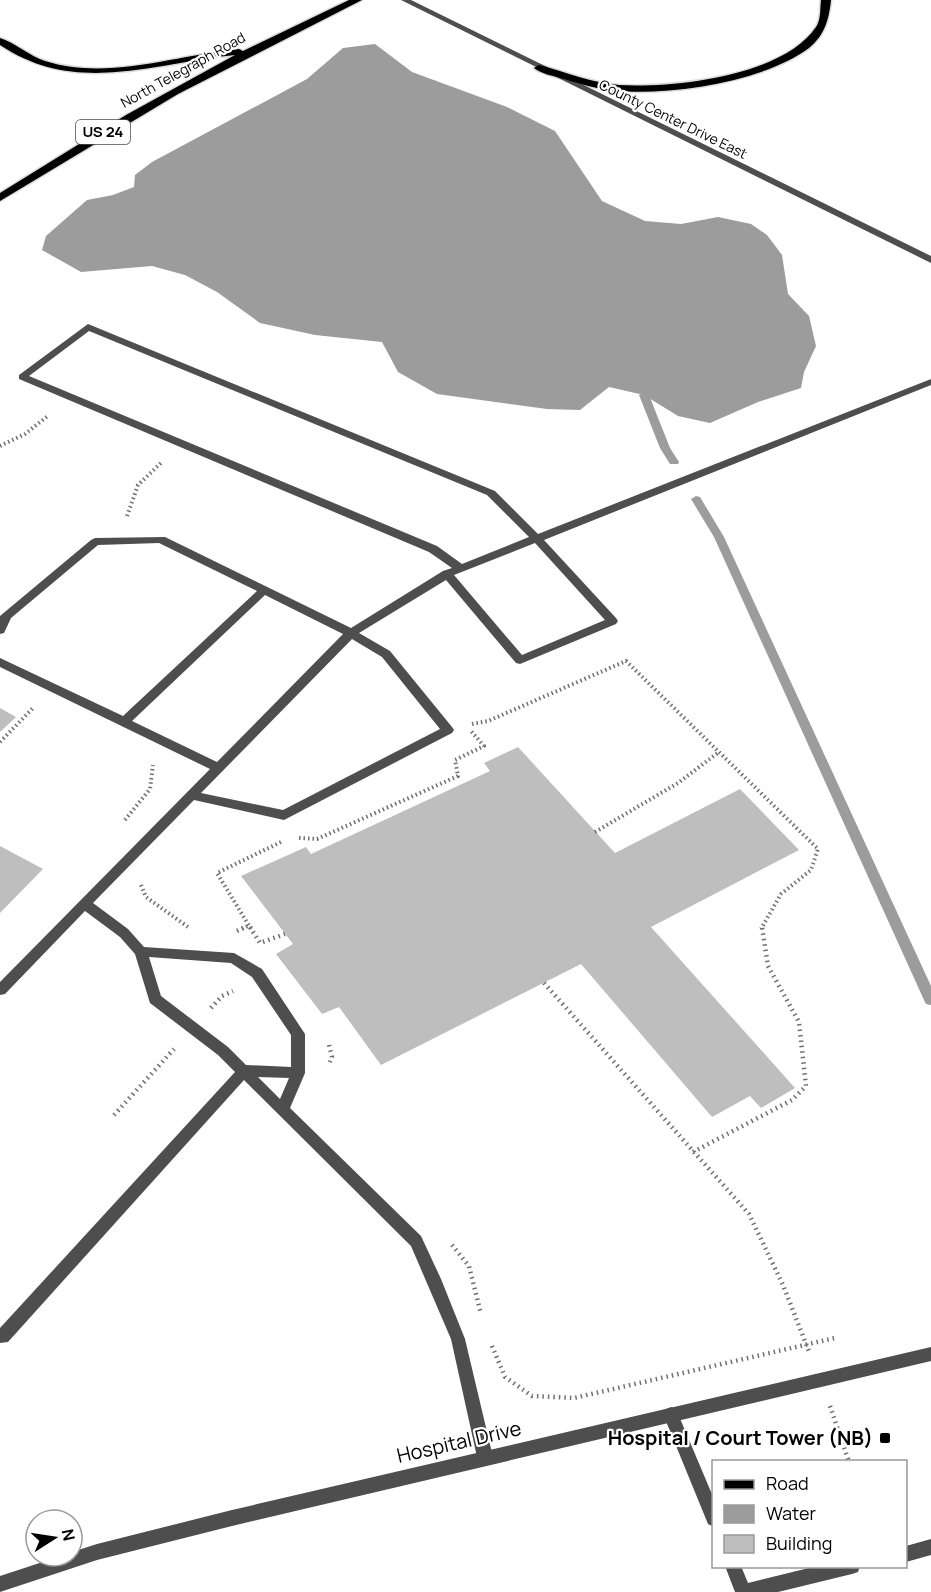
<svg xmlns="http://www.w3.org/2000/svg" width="931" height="1592" font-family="Manrope,sans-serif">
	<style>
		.water { fill: #9c9c9c }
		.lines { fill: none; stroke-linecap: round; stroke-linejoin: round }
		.stream { fill: #9c9c9c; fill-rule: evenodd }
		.building { fill: #bebebe }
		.primary-casing { stroke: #dbdbdb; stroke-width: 3 }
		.path-far1 { stroke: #707070; stroke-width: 4; stroke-dasharray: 1.5 3; stroke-linecap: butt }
		.path { stroke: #707070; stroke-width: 4.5; stroke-dasharray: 1.5 4; stroke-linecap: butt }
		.lane { fill: #4e4e4e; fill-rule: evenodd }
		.street { fill: #4e4e4e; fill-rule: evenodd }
		.primary { fill: #000; fill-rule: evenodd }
		.poi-dot { fill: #000; stroke: #fff; stroke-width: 2 }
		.labels { text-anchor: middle; stroke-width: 4.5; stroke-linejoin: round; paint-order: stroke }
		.far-street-label { font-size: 14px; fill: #000; stroke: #fff }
		.shield { fill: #fff; stroke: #4c4c4c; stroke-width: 1.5 }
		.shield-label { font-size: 15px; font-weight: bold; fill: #000 }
		.near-poi-label { font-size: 20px; font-weight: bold; fill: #000; stroke: #fff; text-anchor: end }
		.near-street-label { font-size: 20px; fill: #000; stroke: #fff }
	</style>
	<rect width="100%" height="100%" fill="#fff"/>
	<path class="water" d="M375,44l37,28 95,35 48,24 47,70 43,20 36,3 37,-7 33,7 16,11 15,20 6,39 21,22 7,30 -12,26 -3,16 -43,14 -48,21 -32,-7 -34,-21 -35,-8 -29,23 -33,-1 -110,-15 -39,-22 -16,-30 -67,-7 -55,-12 -43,-31 -32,-17 -33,-9 -71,6 -39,-22 4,-14 41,-36 26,-5 21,-8 1,-12 17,-13 155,-83 36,-31z"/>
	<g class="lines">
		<path class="stream" d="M644,392l5,3 21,53 9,14 -1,2h-8l-10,-16 -21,-53z
			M696,496l4,1 24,40 207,449v19l-5,-1 -2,-4 -210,-463 -23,-38z"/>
	</g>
	<path class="building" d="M0,708l16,9 -16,15z
		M518,747l97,106 125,-64 59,61 -148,77 144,161 -34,20 -11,-12 -38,21 -131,-153 -200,101 -42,-58 -17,7 -46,-60 17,-10 -52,-68 65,-29 5,7 179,-83 -6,-8z
		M0,846l43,23 -43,44z"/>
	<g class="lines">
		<defs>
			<path id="primary" d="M349,0h13l-184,94 -178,107v-8l126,-78 109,-60c-82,8 -159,41 -235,-10v-7c16,5 29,18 45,23 63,20 131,-6 194,-12l4,2z
				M821,0h10c-2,19 -6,35 -22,48 -46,34 -136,47 -191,43 -19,-1 -37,-7 -54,-12 -10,-3 -23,-5 -30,-11l5,-3c27,7 53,18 80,20 55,3 164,-9 197,-58 5,-7 4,-19 5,-27z"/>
		</defs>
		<use href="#primary" class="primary-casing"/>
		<path class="path-far1" d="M0,446l25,-12 24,-19
			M127,516l11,-31 23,-22
			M472,724l16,-3 138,-60 192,188 -7,21 -30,24 -20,35
			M0,742l33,-34
			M125,820l25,-31 3,-24
			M595,832l83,-49 41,-31
			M299,838l18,1 141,-63 -3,-16 29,-14 -13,-15
			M141,885l5,12 42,30
			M242,929l8,-4
			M251,929l-34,-56 64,-31"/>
		<path class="path" d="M250,927l10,16 25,-9
			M237,931l8,-4
			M544,983l205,231 34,71 27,69
			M211,1008l11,-12 11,-5
			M329,1045l3,12 -3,7
			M114,1115l60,-66
			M693,1152l99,-52 14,-14 -7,-64 -31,-56 -6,-39
			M452,1245l17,21 12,48
			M492,1346l13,31 27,19 42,2 261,-60
			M830,1406l19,56"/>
		<path class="lane" d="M88,324l407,167 43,43 393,-155v6l-387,155 72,78 2,3 -2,3 -96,40 -4,-1 -70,-83 -87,53 31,18 62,76 2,3 -2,3 -168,87 -90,-20 -101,103 35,26 16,18 90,6 28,16 43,65v39l-15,35 131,128 20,43 24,60 28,118 -3,5 -5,2 -5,-2 -3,-5 -26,-118 -40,-93 -167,-166 -236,262 -8,1v-15l235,-256 -17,-17 -68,-52 -15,-49 -15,-17 -35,-26 -80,83 -5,1v-13l210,-213 -210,-102v-9l123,58 134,-125 -98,-48 -61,2 -87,73 -7,15 -4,1v-18l91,-76 4,-2 70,-1 186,91 92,-57 9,-3 -23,-16 -410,-173v-4zM89,331l398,164 42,42 -67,27 -25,-18 -408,-170zM535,543l70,77 -83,35 -68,-80zM265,595l78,39 -126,128 -85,-41zM352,639l30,18 58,72 -157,81 -82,-17zM149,957l82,6 21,14 39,58v32l-45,-2 -18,-18 -67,-51zM258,1077l31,1 -9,21z
			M671,1407l5,2 38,90v28l-6,-3 -45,-110 3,-5z
			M931,1539v16l-25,7v-16z
			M725,1566h16l7,17 69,-17h43l-2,6 -6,2 -74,18h-43z"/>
		<path class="street" d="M401,0h10l520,256v7z
			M931,1347v14l-699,165 -135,34 -97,32v-16l61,-20h11v-4l25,-8 135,-34z"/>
		<use href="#primary" class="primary"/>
	</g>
	<rect class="poi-dot" x="879" y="1432" width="12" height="12" rx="3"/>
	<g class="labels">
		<g class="far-street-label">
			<text transform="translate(183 70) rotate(-29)" y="5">North Telegraph Road</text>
			<text transform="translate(673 119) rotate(26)" y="5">County Center Drive East</text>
		</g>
		<rect class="shield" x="76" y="120" width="54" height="24" rx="4.5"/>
		<g class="shield-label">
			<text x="103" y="137">US 24</text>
		</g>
		<g class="near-poi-label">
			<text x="873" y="1445">Hospital / Court Tower (NB)</text>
		</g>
		<g class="near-street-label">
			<text transform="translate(459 1442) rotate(-13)" y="7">Hospital Drive</text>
		</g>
	</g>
	<rect x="712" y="1460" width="195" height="108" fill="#ffffff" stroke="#999999" stroke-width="1.5"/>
	<rect x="724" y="1480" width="30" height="9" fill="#000000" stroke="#999999" stroke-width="1.5"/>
	<text x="766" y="1490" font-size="18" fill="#000000">Road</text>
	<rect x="724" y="1505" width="30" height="18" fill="#9c9c9c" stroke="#999999" stroke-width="1.5"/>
	<text x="766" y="1520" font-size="18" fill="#000000">Water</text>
	<rect x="724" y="1535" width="30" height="18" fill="#bebebe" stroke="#999999" stroke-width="1.5"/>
	<text x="766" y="1550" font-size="18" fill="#000000">Building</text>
	<g transform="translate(54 1538) rotate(78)"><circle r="28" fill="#ffffff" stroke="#999999" stroke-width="1.5"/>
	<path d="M0-4.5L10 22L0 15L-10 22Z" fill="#000000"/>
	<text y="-9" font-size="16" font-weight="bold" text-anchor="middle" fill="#000000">N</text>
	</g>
</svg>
